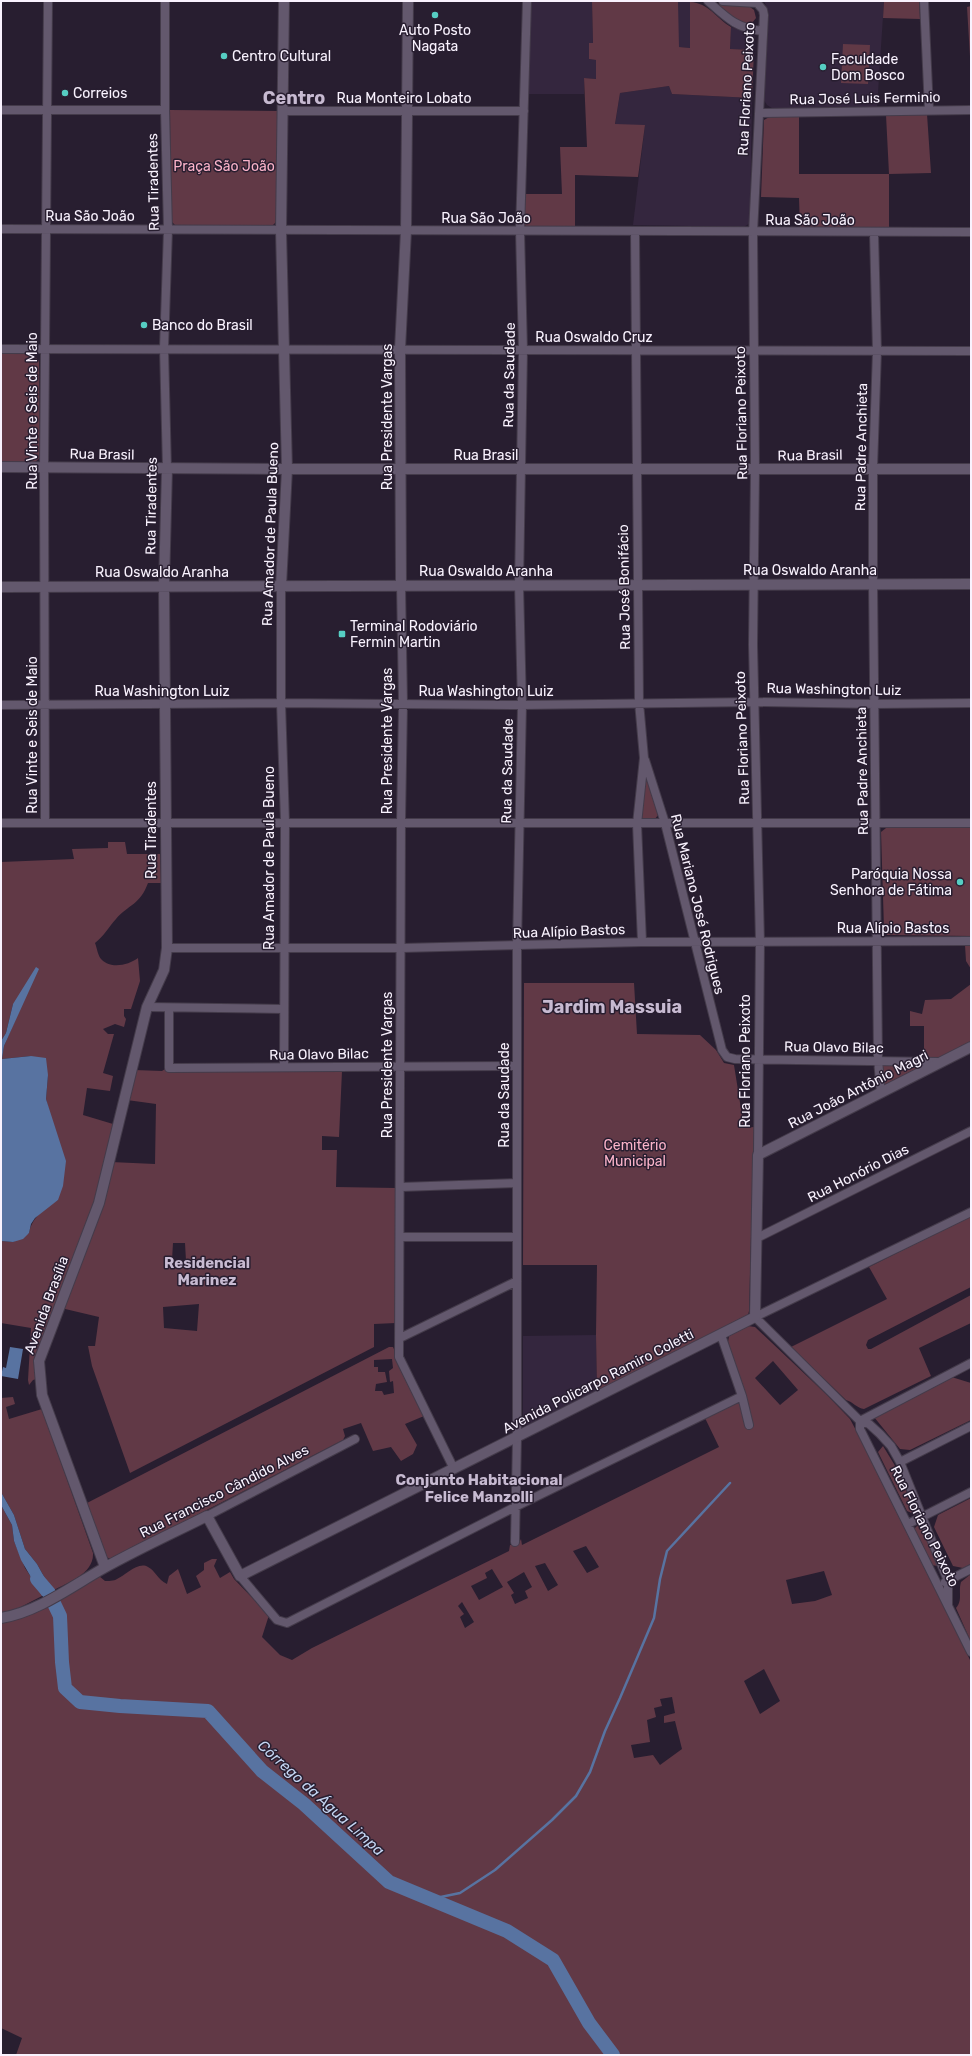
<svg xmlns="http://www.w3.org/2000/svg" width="972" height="2056" font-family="Rubik,sans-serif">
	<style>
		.built { fill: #34263e }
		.green { fill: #613946; fill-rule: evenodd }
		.water { fill: #5873a1 }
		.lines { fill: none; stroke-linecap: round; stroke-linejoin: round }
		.stream { stroke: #5873a1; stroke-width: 2.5 }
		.river { stroke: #5873a1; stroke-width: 14 }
		.minor-casing { stroke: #443b4a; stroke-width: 10 }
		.tertiary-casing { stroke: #443b4a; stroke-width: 12 }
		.minor { stroke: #63586d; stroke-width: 8 }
		.tertiary { stroke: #63586d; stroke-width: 10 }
		.poi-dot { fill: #56cec3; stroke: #281e30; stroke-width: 1.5 }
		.labels { text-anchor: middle; stroke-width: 3; stroke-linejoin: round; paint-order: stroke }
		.poi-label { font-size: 14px; fill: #f9f2fe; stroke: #281e30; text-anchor: start }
		.street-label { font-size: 14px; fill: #f9f2fe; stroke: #281e30 }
		.park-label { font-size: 14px; fill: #fbb3c9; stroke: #281e30 }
		.neighbourhood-label { font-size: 15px; font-weight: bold; fill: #c7bad1; stroke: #281e30 }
		.water-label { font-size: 15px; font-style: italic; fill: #c4d5f2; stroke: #281e30 }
		.district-label { font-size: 18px; font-weight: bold; fill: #c7bad1; stroke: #281e30 }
	</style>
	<rect width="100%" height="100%" fill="#281e30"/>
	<path class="built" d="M530,1h62l1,42 -4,1v15l7,1v19l-12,-1v16h-58z
		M764,1h120l-7,107h-105l-5,-3 -3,-5 5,-87z
		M678,2h12v46l-12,-1z
		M731,27l21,6 3,4 -1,13 -24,-1z
		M669,86l3,8 80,4 -2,125 -6,4 -111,-2 12,-100h-30l5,-32z
		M596,1335l1,56 -66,33h-5l-3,-6v-82z"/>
	<path class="green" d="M592,1l86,1 1,45 11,1v-46c19,1 26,16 41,25l-1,22 24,1 -2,48 -80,-4 -3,-8 -49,7 -5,31 30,1 -7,52 -63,-2v51l-48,1 -3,-3 1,-30h37l-2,-47h27l-3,-69 12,1v-19l-7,-1v-16h4z
		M884,1h35l1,18 -37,-1z
		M718,4l32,3 4,3 2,8 -4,5 -11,1 -24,-18z
		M971,6v67l-4,-66z
		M843,44l27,1 -2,39 -27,-1z
		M170,110l107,1v110l-4,4h-98l-4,-4z
		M927,114l4,59 -42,1v55l-89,-1 -1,-30 -38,-1 3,-77 7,-4h28v58h90l-3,-59z
		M1,353h31l7,8 1,97 -5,4 -34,1z
		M645,776l3,1 10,38 -3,4h-11l-3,-2z
		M971,827v109l-84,-1 -3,-6 -3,-97 5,-4z
		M108,842h17l2,12h33l1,29h-13c-8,22 -19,21 -32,36 -8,9 -12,17 -21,24 2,5 3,14 7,17 9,9 27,5 36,-2l2,23 -9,28h-7v7l2,3 -2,8 -9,-3 -12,5 5,5h6l-11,39 10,3 -3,15 -23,-3 -4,27 30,9 -18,77 -59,178 -3,1 -4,5 -1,-5 3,-52 -30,-5v-82l12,1 16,-9c3,-16 16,-25 29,-33l-7,-81 -5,-20 2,-24 -17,-19 -29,3 2,-13 16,-37 -7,-5 -7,29 -5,8v-179l73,-3 -2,-10 36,-1z
		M965,945h6v24l-5,-8z
		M524,983h110l3,51 63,1 16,15 8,13 10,2 10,63 10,-1 -5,184 -1,4 -151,76 -1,-56 1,-70h-74z
		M971,984v59l-30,15h-17v-32h-14v-15l12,3 3,-14 26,-1z
		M885,1063l39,2 -38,20 -3,-4 -2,-15z
		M165,1069l177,2 -3,66 -17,-1v14h15l-1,37 60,1v135l-22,1v23l-244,126 -38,-107 -4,-20h7l4,-29 -38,-9 50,-146 44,2 1,-60 -29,-4 7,-30 28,1zM173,1243h12l1,18 -14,-1zM199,1304l-2,27 -33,-3 -1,-21z
		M971,1216v71l-103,53 -2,5 2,4h3l100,-54v28l-52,25 12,28 -67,33c-7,-1 -11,-7 -18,-9l-55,-53 96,-48 -18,-32z
		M748,1326l7,1 72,68 23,24 28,53 93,190v393h-955l6,-17 -21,-10v-407l98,-45 6,5c3,0 9,0 12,-2 8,-3 21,-18 31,-12 7,3 9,12 19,17l2,-8 9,-7 9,25 14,-7 -5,-11 8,-6v-7l8,-4h5l-3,7 6,12 10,-6 4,7 35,36 -7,22 18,18 12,5 20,-12 197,-97 1,-6 9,-2 2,-4 1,6 197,-98 -14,-29 30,-16 5,2 -12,-62 1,-6zM773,1361l25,29 -18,15 -25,-27zM586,1546l13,21 -12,6 -14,-22zM545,1563l13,22 -10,6 -13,-25zM492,1569l11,18 -24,13 -8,-14 16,-8 -2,-5zM824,1571l8,24 -17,6 -23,3 -6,-24zM524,1572l8,15 -7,4 3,7 -13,6 -4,-9 3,-2 -7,-11zM462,1602l12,20 -9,6 -5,-11 4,-3 -6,-8zM764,1669l16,32 -20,13 -16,-33zM672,1697l3,16 -11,3v7l11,-2 7,28 -22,16 -7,-10 -19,3 -3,-13 19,-3 -3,-22 9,-3 -2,-9 8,-2 -2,-7z
		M389,1347h4l31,69 -19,8 12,21 -4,9 -12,7 -10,-14 -18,4 -12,-28 -18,6 2,7 -2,4 -232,119 -5,-2 -19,-54zM392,1359l1,9 -4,3 1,11 3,-1 1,12 -10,2 -2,-4h-7l1,-7 11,-2 -2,-10h-7v-5h-4v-7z
		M945,1375l26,8v37l-61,30 -10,-1 -26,-32z
		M13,1397l2,7 -9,3 3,12 33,-10 51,144c1,21 -25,29 -41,38l-15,-27 -12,-15 -11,-34 -13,-23v-94z
		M883,1446l11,18 20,44 -2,5 -5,-2 -29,-59z
		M971,1498v66l-8,4 -10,-2 -19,-39 4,-12z
		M1,1505l11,20 2,16 11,27 12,18 5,10 -31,16 -10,1z
		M918,1525l4,2 17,37 -2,2 -5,-1 -18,-36z
		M971,1574v68l-15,-34c7,-8 2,-16 5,-26z"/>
	<path class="water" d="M36,967l3,2 -35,77 -2,13 29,-3 15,2 2,17 -2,24 20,62 -3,25 -5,14 -23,18 -4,6 -2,9 -6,6 -10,3 -12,-1v-200l5,-8 7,-29z
		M10,1347l13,2 -5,30 -17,-3 2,-9 3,1z
		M1,1492l13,23 11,34 12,15 15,27 -10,5 -21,-36 -7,-19 -2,-16 -11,-20z"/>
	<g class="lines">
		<path class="stream" d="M431,1899l29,-6 35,-23 57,-50 24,-24 14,-24 15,-41 15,-33 34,-80 6,-39 7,-28 63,-68"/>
		<path class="river" d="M37,1579l12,14 11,23 2,46 3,26 15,14 40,4 88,5 54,60 42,33 85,78 118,49 46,29 36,63 24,32"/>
		<defs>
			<path id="minor" d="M165,1v109l3,120 -4,118 3,121
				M708,1c19,17 28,27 54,30
				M723,1l34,2 6,7 1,5 -11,218 2,236 -2,176 7,297 -2,213
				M924,1l5,109
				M1,110h164
				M284,111h240
				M759,113l212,-3
				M1,229l970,3
				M635,232l4,470 5,56 -7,66 5,118
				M874,233l3,118 -4,117v115l5,477 3,33
				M1,349l970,2
				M401,585l2,119 -2,118 -2,535 55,112
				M281,586v117l4,119 -1,245
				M1,705l280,-2 241,2 233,-3 119,2 97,-1
				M645,760l20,63 57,227 5,7 8,2 205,3
				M45,822l-1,-355 4,-466
				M1,823h970
				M167,948h235l240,-6 329,-1
				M147,1007l136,2
				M169,1008v60l348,-2
				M401,1187l116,-4
				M400,1237h117
				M757,1238l214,-107
				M721,1335l21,61 7,29
				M400,1338l117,-57
				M860,1421v8l111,223
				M860,1421l111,-58
				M900,1462l71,-36
				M207,1516l148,-77
				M908,1524l63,-32
				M515,1542l2,-105v-491l5,-241 -3,-120 4,-235 -3,-119 7,-230
				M240,1576l37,44 10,3 228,-116 227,-111
				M945,1582l26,-13
				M948,1605v-24l-48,-119 -9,-16 -11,-12 -11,-10 -9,-3 -105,-104 216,-105"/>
			<path id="tertiary" d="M1,467l286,2h684
				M401,585l-1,-236 6,-118 2,-230
				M281,586l6,-117 -6,-238 3,-230
				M1,587l970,-3
				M105,1567l-63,-172 -3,-34 60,-158 48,-196 17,-37 3,-22 -3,-362 3,-117
				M1,1618c37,-6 71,-32 103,-50 34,-19 69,-35 103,-52l33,60 515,-259 3,-162 213,-108"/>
		</defs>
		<use href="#minor" class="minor-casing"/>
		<use href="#tertiary" class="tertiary-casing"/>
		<use href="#minor" class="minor"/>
		<use href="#tertiary" class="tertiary"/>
	</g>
	<g class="poi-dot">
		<circle cx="435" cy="15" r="4"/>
		<circle cx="224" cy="56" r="4"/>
		<circle cx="823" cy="67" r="4"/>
		<circle cx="65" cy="93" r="4"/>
		<circle cx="144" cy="325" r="4"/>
		<rect x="338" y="630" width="8" height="8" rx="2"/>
		<circle cx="960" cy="882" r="4"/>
	</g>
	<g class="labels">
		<g class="poi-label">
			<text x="435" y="35" text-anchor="middle">Auto Posto<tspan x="435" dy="16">Nagata</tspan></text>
			<text x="232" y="61">Centro Cultural</text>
			<text x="831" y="64">Faculdade<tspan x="831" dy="16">Dom Bosco</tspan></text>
			<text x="73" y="98">Correios</text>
			<text x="152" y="330">Banco do Brasil</text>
			<text x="350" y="631">Terminal Rodoviário<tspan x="350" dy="16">Fermin Martin</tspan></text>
			<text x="952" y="879" text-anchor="end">Paróquia Nossa<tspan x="952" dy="16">Senhora de Fátima</tspan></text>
		</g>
		<g class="street-label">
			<text transform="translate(746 89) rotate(-87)" y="5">Rua Floriano Peixoto</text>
			<text x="404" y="103">Rua Monteiro Lobato</text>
			<text transform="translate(865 98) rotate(-1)" y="5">Rua José Luis Ferminio</text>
			<text transform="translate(153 182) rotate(-91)" y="5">Rua Tiradentes</text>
			<text x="90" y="221">Rua São João</text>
			<text x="486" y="223">Rua São João</text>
			<text x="810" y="225">Rua São João</text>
			<text x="594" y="342">Rua Oswaldo Cruz</text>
			<text transform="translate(509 375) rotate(-89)" y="5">Rua da Saudade</text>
			<text transform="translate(32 411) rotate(-90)" y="5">Rua Vinte e Seis de Maio</text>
			<text transform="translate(741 413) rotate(-91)" y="5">Rua Floriano Peixoto</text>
			<text transform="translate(387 417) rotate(-90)" y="5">Rua Presidente Vargas</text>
			<text transform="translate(861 447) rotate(-89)" y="5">Rua Padre Anchieta</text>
			<text transform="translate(102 454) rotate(1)" y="5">Rua Brasil</text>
			<text x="486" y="460">Rua Brasil</text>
			<text transform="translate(810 455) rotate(-1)" y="5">Rua Brasil</text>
			<text transform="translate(151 506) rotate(-89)" y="5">Rua Tiradentes</text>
			<text transform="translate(270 534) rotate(-88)" y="5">Rua Amador de Paula Bueno</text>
			<text x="810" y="575">Rua Oswaldo Aranha</text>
			<text x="486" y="576">Rua Oswaldo Aranha</text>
			<text x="162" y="577">Rua Oswaldo Aranha</text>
			<text transform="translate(624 587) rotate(-91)" y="5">Rua José Bonifácio</text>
			<text transform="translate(834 689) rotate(1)" y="5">Rua Washington Luiz</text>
			<text x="162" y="696">Rua Washington Luiz</text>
			<text x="486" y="696">Rua Washington Luiz</text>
			<text transform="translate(32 735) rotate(-90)" y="5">Rua Vinte e Seis de Maio</text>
			<text transform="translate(742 738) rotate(-92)" y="5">Rua Floriano Peixoto</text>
			<text transform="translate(387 741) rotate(-90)" y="5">Rua Presidente Vargas</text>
			<text transform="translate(507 771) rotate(-89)" y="5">Rua da Saudade</text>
			<text transform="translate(862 771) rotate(-91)" y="5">Rua Padre Anchieta</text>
			<text transform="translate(151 830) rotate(-90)" y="5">Rua Tiradentes</text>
			<text transform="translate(269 858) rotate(-90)" y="5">Rua Amador de Paula Bueno</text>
			<text transform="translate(698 904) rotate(76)" y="5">Rua Mariano José Rodrigues</text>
			<text x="893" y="933">Rua Alípio Bastos</text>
			<text transform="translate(569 931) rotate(-2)" y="5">Rua Alípio Bastos</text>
			<text transform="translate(834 1047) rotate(1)" y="5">Rua Olavo Bilac</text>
			<text transform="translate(319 1054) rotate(-1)" y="5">Rua Olavo Bilac</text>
			<text transform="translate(745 1061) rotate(-90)" y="5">Rua Floriano Peixoto</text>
			<text transform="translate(387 1065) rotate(-90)" y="5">Rua Presidente Vargas</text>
			<text transform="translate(858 1089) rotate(-27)" y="5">Rua João Antônio Magri</text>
			<text transform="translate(504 1095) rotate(-90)" y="5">Rua da Saudade</text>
			<text transform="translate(858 1173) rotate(-27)" y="5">Rua Honório Dias</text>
			<text transform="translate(46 1305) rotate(-70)" y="5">Avenida Brasília</text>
			<text transform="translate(598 1381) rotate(-27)" y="5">Avenida Policarpo Ramiro Coletti</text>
			<text transform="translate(224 1491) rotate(-27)" y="5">Rua Francisco Cândido Alves</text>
			<text transform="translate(925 1526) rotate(63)" y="5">Rua Floriano Peixoto</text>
		</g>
		<g class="park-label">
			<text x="224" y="171">Praça São João</text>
			<text x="635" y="1150">Cemitério<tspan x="635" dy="16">Municipal</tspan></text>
		</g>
		<g class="neighbourhood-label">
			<text x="207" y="1268">Residencial<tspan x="207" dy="17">Marinez</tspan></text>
			<text x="479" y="1485">Conjunto Habitacional<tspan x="479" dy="17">Felice Manzolli</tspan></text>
		</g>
		<g class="water-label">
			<text transform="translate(321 1798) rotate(42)" y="5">Córrego da Água Limpa</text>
		</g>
		<g class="district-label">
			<text x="294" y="104">Centro</text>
			<text x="612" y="1013">Jardim Massuia</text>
		</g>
	</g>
	<rect width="972" height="2056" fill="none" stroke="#f9f2fe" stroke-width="4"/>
</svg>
